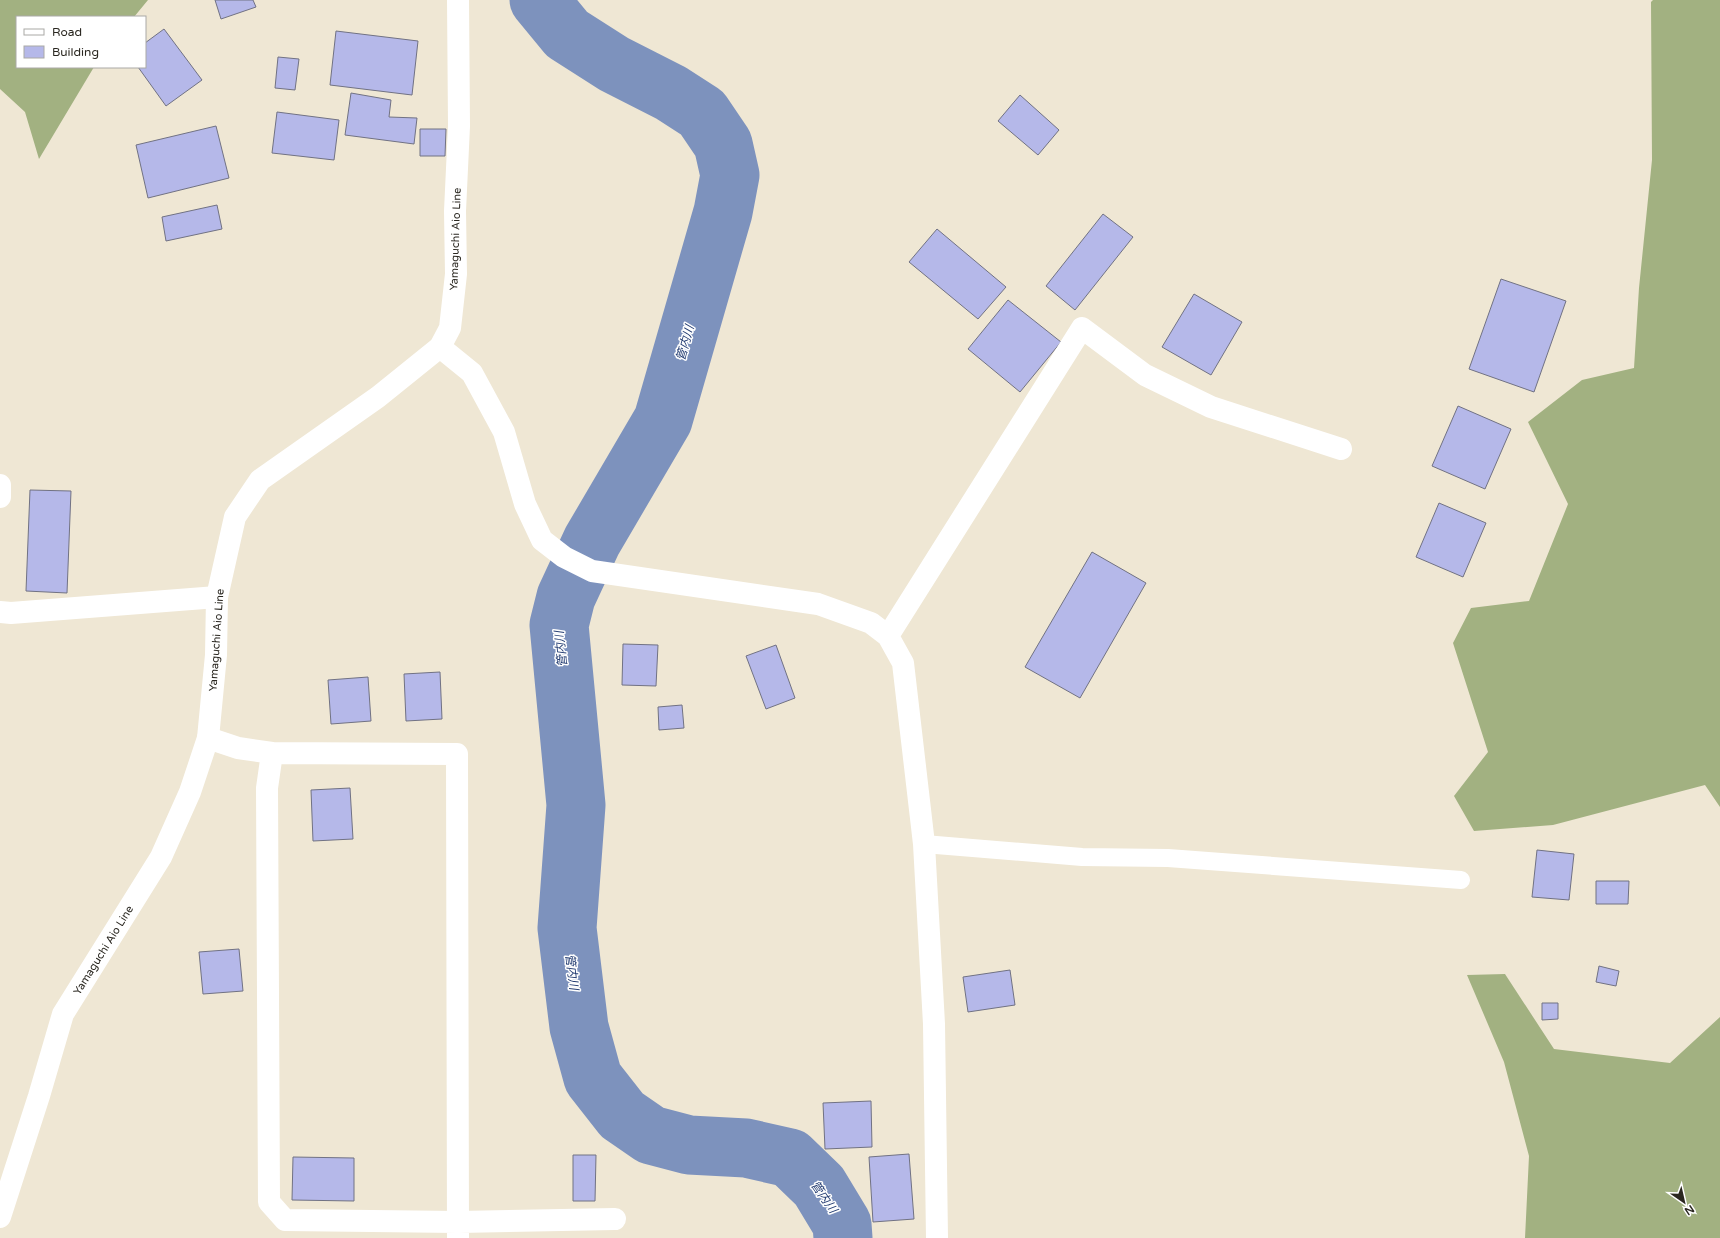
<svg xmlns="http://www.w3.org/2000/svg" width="1720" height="1238" font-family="'Varela Round','Noto Sans JP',sans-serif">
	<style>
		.forest { fill: #a2b181 }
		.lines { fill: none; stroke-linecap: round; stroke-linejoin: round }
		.river { stroke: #7d92bd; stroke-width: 59 }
		.building { fill: #b5b8e9; stroke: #717283 }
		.service { stroke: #fff; stroke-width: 18 }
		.minor { stroke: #fff; stroke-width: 22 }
		.secondary { stroke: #fff; stroke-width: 22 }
		.labels { text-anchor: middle; stroke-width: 3; stroke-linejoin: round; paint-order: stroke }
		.street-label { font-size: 11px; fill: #2a2720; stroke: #fff }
		.water-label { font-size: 12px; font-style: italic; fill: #233c72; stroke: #fff }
	</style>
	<rect width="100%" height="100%" fill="#efe7d4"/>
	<path class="forest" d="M0,0h148l-14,17h-117v50h77l-55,92 -14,-47 -25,-23z
		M1653,0h67v807l-15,-22 -152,40 -79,6 -20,-35 34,-44 -35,-109 18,-35 58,-7 39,-97 -40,-82 54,-42 52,-12 5,-80 13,-128 -1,-158z
		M1505,974l49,75 116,14 50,-46v221h-195l4,-82 -25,-94 -37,-87z"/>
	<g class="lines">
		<path class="river" d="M539,0l28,34 47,30 57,29 31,20 21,31 7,31 -7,37 -60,208 -71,121 -26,56 -7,28 17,180 -9,123 12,99 14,51 29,37 29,20 38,10 57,3 44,10 29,28 23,38 1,14"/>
	</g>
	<path class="building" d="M215,0h38l3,7 -35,12z
		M164,29l38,51 -36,26 -28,-39h7v-24z
		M336,31l82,10 -6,54 -82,-10z
		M278,57l21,2 -4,31 -20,-2z
		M351,93l40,7 -2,17 28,1 -3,26 -69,-9z
		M1020,95l39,35 -21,25 -40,-34z
		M277,112l62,8 -5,40 -62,-7z
		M216,126l13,52 -81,20 -12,-53z
		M420,129h26l-1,27h-25z
		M217,205l5,24 -56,12 -4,-24z
		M1103,214l30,23 -58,73 -29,-24z
		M937,229l69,58 -28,32 -69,-57z
		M1501,279l65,22 -32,91 -65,-23z
		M1194,294l48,28 -31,53 -49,-28z
		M1008,300l53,42 -41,50 -52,-43z
		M1458,406l53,23 -26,60 -53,-23z
		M30,490l41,1 -4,102 -41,-2z
		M1439,503l47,20 -23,54 -47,-20z
		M1092,552l54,31 -66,115 -55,-31z
		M623,644l35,1 -2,41 -34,-1z
		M776,645l19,53 -29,11 -20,-53z
		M440,672l2,47 -36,2 -2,-47z
		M368,677l3,44 -40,3 -3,-44z
		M682,705l2,23 -25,2 -1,-23z
		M350,788l3,51 -40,2 -2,-51z
		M1537,850l37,4 -5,46 -37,-3z
		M1596,881h33l-1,23h-32z
		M239,949l4,42 -40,3 -4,-42z
		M1599,966l20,5 -3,15 -20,-4z
		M1010,970l5,35 -47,7 -5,-35z
		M1542,1003h16v16l-16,1z
		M871,1101l1,46 -47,2 -2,-46z
		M909,1154l5,65 -41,3 -4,-65z
		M573,1155h23l-1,46h-22z
		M293,1157l61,1v43l-62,-1z"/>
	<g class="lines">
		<path class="service" d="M924,844l158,13 86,1 293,22"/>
		<path class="minor" d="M440,347l32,26 32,59 21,72 17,36 22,17 28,14 226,33 53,19 17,13 15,27 21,181 10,180 3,214
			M0,485v12
			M0,612l11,1 206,-16
			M888,636l194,-308 63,47 66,32 130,42
			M208,738l30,10 34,5 -5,35 2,414 16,18 173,2 157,-3
			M272,753l185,1 1,484"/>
		<path class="secondary" d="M0,1217l39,-121 24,-82 98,-157 29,-65 18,-54 8,-83 1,-58 18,-80 25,-37 118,-83 62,-50 10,-19 6,-54 -1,-63 4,-85 -1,-126"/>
	</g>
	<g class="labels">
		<g class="street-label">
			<text transform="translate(455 239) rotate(-88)" y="4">Yamaguchi Aio Line</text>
			<text transform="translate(216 640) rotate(-86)" y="4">Yamaguchi Aio Line</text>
			<text transform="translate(103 950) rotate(-58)" y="4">Yamaguchi Aio Line</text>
		</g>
		<g class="water-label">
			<text transform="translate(685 343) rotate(-74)" y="4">管内川</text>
			<text transform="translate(561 649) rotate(-96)" y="4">管内川</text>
			<text transform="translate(572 972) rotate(83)" y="4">管内川</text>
			<text transform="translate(824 1197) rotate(55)" y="4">管内川</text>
		</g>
	</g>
	<rect x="16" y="16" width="130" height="52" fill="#ffffff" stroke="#aaa9a6"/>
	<rect x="24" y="29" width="20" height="6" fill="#ffffff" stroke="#aaa9a6"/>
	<text x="52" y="36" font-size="12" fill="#2a2720">Road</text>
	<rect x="24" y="46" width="20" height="12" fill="#b5b8e9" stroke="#aaa9a6"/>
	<text x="52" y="56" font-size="12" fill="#2a2720">Building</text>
	<g transform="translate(1684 1202) rotate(146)" stroke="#ffffff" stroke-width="3" paint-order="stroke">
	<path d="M0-3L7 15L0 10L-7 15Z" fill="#2a2720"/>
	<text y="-6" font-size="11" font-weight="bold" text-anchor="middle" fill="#2a2720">N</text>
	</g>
</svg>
